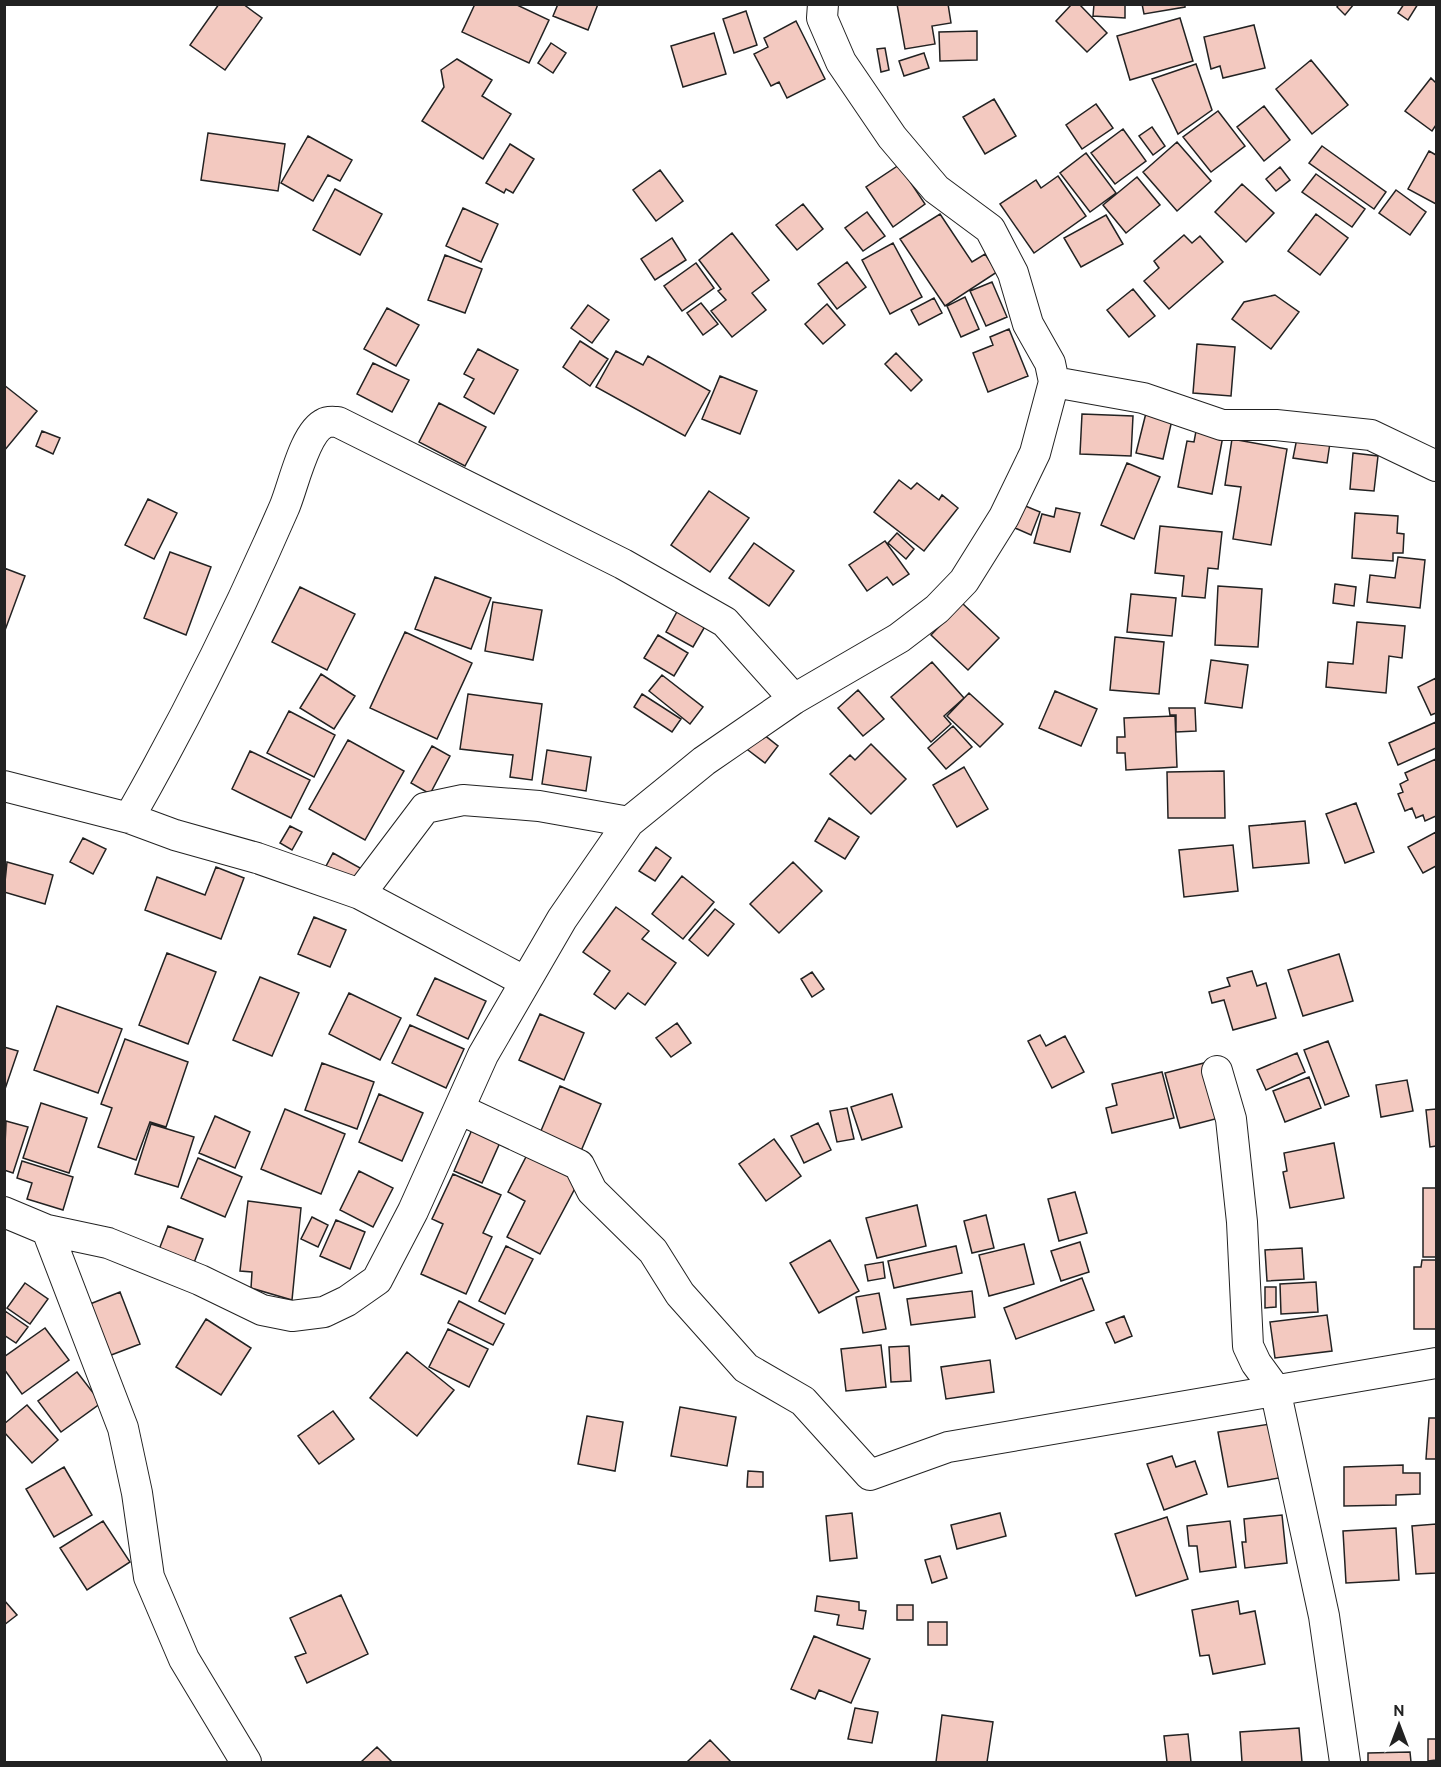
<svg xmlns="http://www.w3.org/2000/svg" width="1441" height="1767" font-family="Cabin,sans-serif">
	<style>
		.building { fill: #f3c9c0; stroke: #222; stroke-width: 1.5 }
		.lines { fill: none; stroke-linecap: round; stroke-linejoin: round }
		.minor-casing { stroke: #222; stroke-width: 32 }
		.minor { stroke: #fff; stroke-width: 30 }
	</style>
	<rect width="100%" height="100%" fill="#fff"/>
	<path class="building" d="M219,4h24l19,14 -37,52 -35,-25z
		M475,4h40l34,16 -20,43 -67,-31z
		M558,4h40l-10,26 -35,-14z
		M897,4h51l3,19 -19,3 3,18 -30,5z
		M1072,4h7l28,29 -20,19 -31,-31z
		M1094,4h31v14l-32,-2z
		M1142,4h43v3l-41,7z
		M1339,4h15l-9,11 -8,-8z
		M1404,4h14l-10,16 -10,-7z
		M746,11l11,34 -23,8 -11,-34z
		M1180,18l13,43 -63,19 -13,-44z
		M796,21l29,58 -38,19 -8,-16 -8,4 -17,-32 14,-7 -4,-9z
		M1254,25l11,43 -42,10 -3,-12 -9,3 -7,-32z
		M977,31v29l-37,1 -1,-29z
		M714,33l12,41 -43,13 -12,-41z
		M551,43l15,10 -13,20 -15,-10z
		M885,48l4,22 -8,2 -4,-23z
		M924,53l5,15 -25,8 -5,-15z
		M457,59l35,21 -10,16 29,18 -28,45 -61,-38 22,-34 -3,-17z
		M1311,60l37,45 -36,29 -36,-45z
		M1196,64l16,46 -34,24 -26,-55z
		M1431,78l5,5v42l-4,6 -27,-20z
		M994,99l22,37 -31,18 -22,-37z
		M1096,104l17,24 -31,21 -16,-24z
		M1264,106l26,34 -26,21 -27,-34z
		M1218,111l27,35 -34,26 -28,-35z
		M1152,127l13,19 -12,9 -14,-19z
		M1123,129l23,32 -31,23 -24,-31z
		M208,133l77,11 -7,47 -77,-11z
		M308,136l44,24 -12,21 -12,-6 -15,26 -32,-18z
		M1177,142l34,39 -34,30 -34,-39z
		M510,144l24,15 -21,34 -7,-4 -2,4 -18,-10z
		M1322,146l64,46 -12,17 -65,-46z
		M1429,151l7,4v49l-28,-15z
		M1086,153l30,40 -26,19 -30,-39z
		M899,165l26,39 -32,23 -27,-40z
		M1280,167l10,13 -14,11 -10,-12z
		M660,170l23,31 -27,20 -23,-31z
		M1316,174l49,35 -13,18 -50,-35z
		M1058,176l28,40 -52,37 -34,-49 36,-24 5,8z
		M1137,177l23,28 -34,28 -23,-28z
		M1242,184l32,29 -28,29 -31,-30z
		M335,189l47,25 -22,41 -47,-25z
		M1396,190l30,22 -16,23 -31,-22z
		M803,204l20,25 -26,21 -21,-25z
		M463,208l35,16 -17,38 -35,-16z
		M867,212l18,24 -22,15 -18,-23z
		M940,214l32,48 13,-8 12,18 -52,34 -45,-67z
		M1316,214l32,24 -28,37 -32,-24z
		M1106,215l17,29 -42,23 -17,-29z
		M732,233l37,47 -17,13 14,17 -34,27 -21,-26 15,-11 -8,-9 3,-2 -22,-29z
		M1184,235l8,8 8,-7 23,26 -54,47 -25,-28 15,-13 -5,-7z
		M672,238l14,22 -31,20 -14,-21z
		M893,243l29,54 -32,17 -28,-54z
		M445,255l37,14 -17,44 -37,-13z
		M847,262l19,25 -29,22 -19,-25z
		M696,263l18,25 -32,23 -18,-25z
		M992,282l15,35 -21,9 -16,-35z
		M1133,289l22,27 -26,21 -22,-27z
		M1275,295l24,17 -28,37 -39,-30 12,-17z
		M965,297l14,32 -18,8 -14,-31z
		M934,298l8,15 -23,12 -8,-15z
		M701,303l17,21 -15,11 -16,-22z
		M827,304l18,21 -22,19 -18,-20z
		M588,305l21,15 -17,23 -21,-15z
		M387,308l32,17 -23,41 -32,-17z
		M1009,329l19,47 -40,16 -15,-39 20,-8 -3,-8z
		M580,341l28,18 -18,27 -27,-19z
		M1197,344l38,3 -4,49 -38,-3z
		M478,349l40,21 -24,44 -30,-17 10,-18 -10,-5z
		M616,351l27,14 5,-9 62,35 -25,45 -89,-49z
		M896,353l26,27 -11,11 -26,-27z
		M373,363l36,17 -17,32 -35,-18z
		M720,376l37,15 -17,43 -38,-15z
		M4,385l33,26 -33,40z
		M439,403l47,24 -21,39 -46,-24z
		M1146,413l26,7 -9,39 -27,-6z
		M1082,414l51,2 -2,40 -51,-2z
		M42,431l18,7 -7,16 -17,-8z
		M1196,431l27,5 -11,58 -34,-7 9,-46 7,1z
		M1297,438l33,5 -3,20 -34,-5z
		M1232,439l55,10 -16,96 -38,-6 8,-52 -16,-2z
		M1353,453l25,3 -4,35 -24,-2z
		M1127,463l33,14 -26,62 -33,-14z
		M899,480l12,9 6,-6 22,17 3,-5 16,13 -34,43 -50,-39z
		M709,491l40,27 -39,54 -39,-27z
		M148,499l29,14 -23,46 -29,-14z
		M1023,505l17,7 -9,23 -16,-7z
		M1056,508l24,5 -10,39 -36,-9 8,-29 12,3z
		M1355,513l43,3 -1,17 7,1 -1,19h-10v8l-41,-3z
		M1160,526l62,6 -4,37 -10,-1 -3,30 -23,-2 2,-20 -29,-3z
		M897,533l17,16 -8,10 -18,-16z
		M885,541l24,33 -16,11 -6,-8 -20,14 -18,-26z
		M754,543l40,28 -25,35 -40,-28z
		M170,552l41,15 -25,68 -42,-17z
		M1398,557l27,3 -5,48 -53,-6 3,-27 25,3z
		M4,568l21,8 -21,57z
		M435,577l56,21 -20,51 -56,-20z
		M1335,584l21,3 -2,19 -21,-3z
		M1218,586l44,3 -4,58 -43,-2z
		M300,587l55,27 -28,56 -55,-28z
		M1131,594l45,4 -4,38 -45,-4z
		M493,602l49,8 -9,50 -48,-9z
		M962,603l37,35 -31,32 -37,-35z
		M679,608l28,15 -14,24 -27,-15z
		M1357,622l48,4 -3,32 -13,-2 -3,37 -60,-6 2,-25 25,2z
		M405,632l67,31 -35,76 -67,-31z
		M658,635l30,18 -14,23 -30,-18z
		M1115,637l49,5 -5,52 -49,-4z
		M1211,660l37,5 -6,43 -37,-5z
		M932,662l32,36 -20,18 7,8 -20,18 -40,-45z
		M321,674l34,22 -21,33 -34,-21z
		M662,675l41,32 -13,17 -41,-33z
		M1436,678v35l-5,2 -13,-28z
		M858,690l26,29 -21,17 -25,-28z
		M1055,691l42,18 -16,37 -42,-18z
		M969,693l34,31 -23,23 -33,-31z
		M468,694l74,10 -10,76 -22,-3 3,-22 -53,-6z
		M642,694l39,25 -9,13 -38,-25z
		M1169,708h26l1,23 -20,1v-17h-6z
		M289,711l46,24 -21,42 -47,-24z
		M1175,716l2,51 -51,3 -1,-17h-8v-16h8l-1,-19z
		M1436,722v26l-38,17 -9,-22z
		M953,726l19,21 -26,22 -18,-21z
		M758,730l20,16 -13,17 -21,-16z
		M348,740l56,31 -39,69 -56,-31z
		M871,744l35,35 -35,35 -41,-40 20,-19 5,5z
		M432,746l18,10 -20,38 -19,-11z
		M547,750l44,7 -5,34 -44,-7z
		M250,751l60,29 -19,38 -59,-29z
		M1436,759v57l-11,5 -2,-6 -7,3 -4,-10 -7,3 -7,-17 5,-2 -3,-8 8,-4 -3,-7z
		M964,767l24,42 -31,18 -24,-42z
		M1224,771l1,47h-57l-1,-46z
		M1356,803l18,49 -29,11 -19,-49z
		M829,818l30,19 -14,22 -30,-18z
		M1305,821l4,42 -56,5 -4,-42z
		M290,826l12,6 -10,18 -12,-7z
		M1436,832v34l-13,7 -15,-26z
		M83,838l23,11 -13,25 -23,-12z
		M1233,845l5,46 -54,6 -5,-47z
		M656,847l15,11 -16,23 -16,-10z
		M333,853l29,16 -8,16 -30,-15z
		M7,862l46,13 -8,29 -41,-12z
		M793,862l29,29 -43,42 -29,-29z
		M216,867l28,11 -23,61 -76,-29 12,-33 48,18z
		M682,876l32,26 -31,37 -31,-25z
		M616,907l33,24 -7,8 34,24 -31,42 -17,-12 -13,16 -21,-15 16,-23 -27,-19z
		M715,909l19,15 -26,32 -19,-16z
		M314,917l32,13 -16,37 -32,-13z
		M167,953l49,19 -28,72 -49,-19z
		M1339,954l14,47 -50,15 -15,-46z
		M1252,971l5,15 9,-3 10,35 -43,12 -9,-30 -12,3 -3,-11 21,-6 -3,-8z
		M812,972l12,17 -12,8 -11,-18z
		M260,977l39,16 -27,63 -39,-16z
		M435,978l51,23 -18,38 -51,-24z
		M349,993l52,25 -21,42 -51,-26z
		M57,1006l65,23 -24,64 -64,-23z
		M540,1014l44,19 -20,47 -45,-20z
		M677,1023l14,20 -20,14 -15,-19z
		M410,1025l54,24 -18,39 -54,-25z
		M1040,1035l6,11 19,-10 19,36 -32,16 -24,-47z
		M125,1039l63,23 -22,65 -16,-5 -14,38 -38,-13 14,-39 -11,-4z
		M1328,1041l21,55 -24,9 -21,-55z
		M4,1047l14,4 -14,41z
		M1297,1053l8,19 -39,18 -9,-20z
		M322,1063l52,19 -17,47 -52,-19z
		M1204,1063l15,55 -39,10 -15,-55z
		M1162,1072l12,46 -62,15 -6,-25 11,-3 -5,-21z
		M1309,1077l12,31 -36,14 -12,-31z
		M1407,1080l6,31 -32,6 -5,-32z
		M560,1086l41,18 -20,47 -41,-18z
		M379,1094l44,19 -21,48 -43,-19z
		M892,1094l10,33 -40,13 -11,-33z
		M41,1103l46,15 -18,55 -46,-15z
		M847,1108l7,31 -17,3 -7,-31z
		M285,1109l60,25 -24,60 -60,-25z
		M1436,1109v37l-6,1 -4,-37z
		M215,1116l35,16 -15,36 -36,-15z
		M6,1121l22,6 -15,46 -9,-3z
		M818,1123l13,27 -27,13 -13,-27z
		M151,1124l43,13 -16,50 -43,-13z
		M474,1125l28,13 -20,45 -28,-12z
		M774,1139l27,37 -35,25 -27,-37z
		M1334,1143l10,55 -54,10 -7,-36 4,-1 -3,-18z
		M528,1153l52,26 -40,75 -33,-17 18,-36 -17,-9z
		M198,1158l44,19 -17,40 -44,-19z
		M22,1161l51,16 -10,33 -36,-11 5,-16 -15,-5z
		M359,1171l34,17 -20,39 -33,-17z
		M453,1174l48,21 -18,38 9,4 -26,57 -45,-20 22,-50 -11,-5z
		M1423,1188h13v69h-13z
		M1075,1192l12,41 -28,8 -11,-42z
		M248,1201l53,7 -9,92 -41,-12 1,-16 -12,-1z
		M917,1205l9,41 -49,12 -11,-40z
		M986,1215l8,33 -22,5 -8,-32z
		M312,1217l16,8 -10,22 -17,-8z
		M336,1220l29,12 -15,37 -30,-13z
		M168,1226l35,13 -11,29 -35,-13z
		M830,1240l29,51 -40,22 -29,-50z
		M1080,1242l9,30 -28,9 -10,-30z
		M1024,1244l10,40 -45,12 -10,-41z
		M506,1246l27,13 -28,55 -26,-13z
		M956,1246l6,27 -68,15 -6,-27z
		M1302,1248l2,31 -37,2 -2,-31z
		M1422,1260h14v69h-22v-62h7z
		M883,1262l2,16 -17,3 -3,-16z
		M1082,1278l12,32 -78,29 -12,-31z
		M1316,1282l2,30 -37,2 -1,-30z
		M25,1283l23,16 -18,25 -23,-16z
		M1265,1287h11v20l-11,1z
		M972,1291l3,26 -64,8 -4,-26z
		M120,1292l20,52 -34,13 -21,-51z
		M879,1293l7,36 -23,4 -7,-36z
		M459,1301l45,23 -11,21 -45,-22z
		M5,1311l23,16 -12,16 -12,-8z
		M1327,1315l5,36 -57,7 -5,-36z
		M1124,1316l8,20 -17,7 -9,-20z
		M206,1319l45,29 -30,47 -45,-28z
		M45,1328l24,32 -47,34 -18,-25v-12z
		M448,1329l40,20 -19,38 -40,-20z
		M881,1345l5,42 -40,4 -5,-42z
		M909,1346l2,35 -20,1 -2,-35z
		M407,1352l47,38 -37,46 -47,-38z
		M990,1360l4,32 -48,7 -5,-32z
		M77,1372l24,31 -40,29 -23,-31z
		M27,1405l31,35 -26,23 -28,-31v-8z
		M680,1407l56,10 -9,49 -56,-10z
		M333,1411l21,28 -35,25 -21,-28z
		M587,1416l36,6 -8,49 -37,-7z
		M1429,1418h7v41h-10z
		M1270,1424l9,54 -51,9 -10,-55z
		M1172,1456l4,11 19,-6 12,33 -43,16 -17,-46z
		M1403,1465v8h17v21l-24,1v10l-52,1v-39z
		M64,1467l28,48 -38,22 -28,-48z
		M748,1471l15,1v15h-16z
		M852,1513l5,45 -27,3 -4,-45z
		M1000,1513l6,23 -49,13 -6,-24z
		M1282,1515l5,48 -42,5 -3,-26h4l-2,-23z
		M1167,1517l21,62 -52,17 -21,-62z
		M103,1521l27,41 -43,28 -27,-42z
		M1230,1521l6,46 -36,5 -3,-26h-8l-2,-20z
		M1436,1524v49l-20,1 -4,-48z
		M1396,1528l3,52 -53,3 -3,-52z
		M940,1556l7,22 -15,5 -7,-23z
		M341,1595l27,59 -61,29 -12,-26 11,-4 -16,-35z
		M817,1596l42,6v8l7,1 -3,18 -26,-4 2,-10 -24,-4z
		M4,1600l13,15 -13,10z
		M1238,1601l2,13 15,-3 10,53 -52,10 -4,-19 -9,1 -8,-46z
		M897,1605h16v15h-16z
		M928,1622h19v23h-19z
		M814,1636l56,23 -19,44 -32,-13 -4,9 -24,-10z
		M855,1708l23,4 -6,31 -24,-4z
		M942,1715l51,7 -6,40h-51z
		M1436,1725v35l-8,1v-22h8z
		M1299,1728l3,34h-60l-2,-30z
		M1188,1734l3,28h-24l-3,-26z
		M710,1740l21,22h-44z
		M377,1747l15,15h-31z
		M1410,1752l1,10h-43v-9z"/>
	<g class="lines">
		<defs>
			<path id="minor" d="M1054,382l89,16 79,27h54l95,10 65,31
				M4,786l125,32 46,17 82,23 103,36 164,87
				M129,818c57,-100 109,-204 155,-310 9,-20 20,-76 41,-85 3,-2 9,-1 13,-1l285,142 102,58 69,77
				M360,894l65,-86 38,-8 76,6 90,16
				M1217,1071l14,48 11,103 6,124 8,17 19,26 49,227 21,146
				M459,1109l120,56 13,26 61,60 27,43 66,74 57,33 67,74 78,-28 488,-84
				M4,1212l43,18 76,198 14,65 12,84 35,82 62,103
				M47,1230l61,13 92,37 62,30 30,6 32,-4 23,-11 30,-21 36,-69 70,-156 79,-136 67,-97 75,-61 90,-62 105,-61 38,-29 27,-28 40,-64 31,-64 19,-71 -4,-19 -22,-39 -15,-51 -23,-44 -54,-40 -44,-52 -51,-75 -19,-44 1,-14"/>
		</defs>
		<use href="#minor" class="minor-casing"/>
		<use href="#minor" class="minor"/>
	</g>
	<rect width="1441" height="1767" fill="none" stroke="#222222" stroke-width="12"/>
	<g transform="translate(1399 1725)" stroke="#ffffff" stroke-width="4.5" paint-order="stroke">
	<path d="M0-4.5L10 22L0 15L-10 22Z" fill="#222222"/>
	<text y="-9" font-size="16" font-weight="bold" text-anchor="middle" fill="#222222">N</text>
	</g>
</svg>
